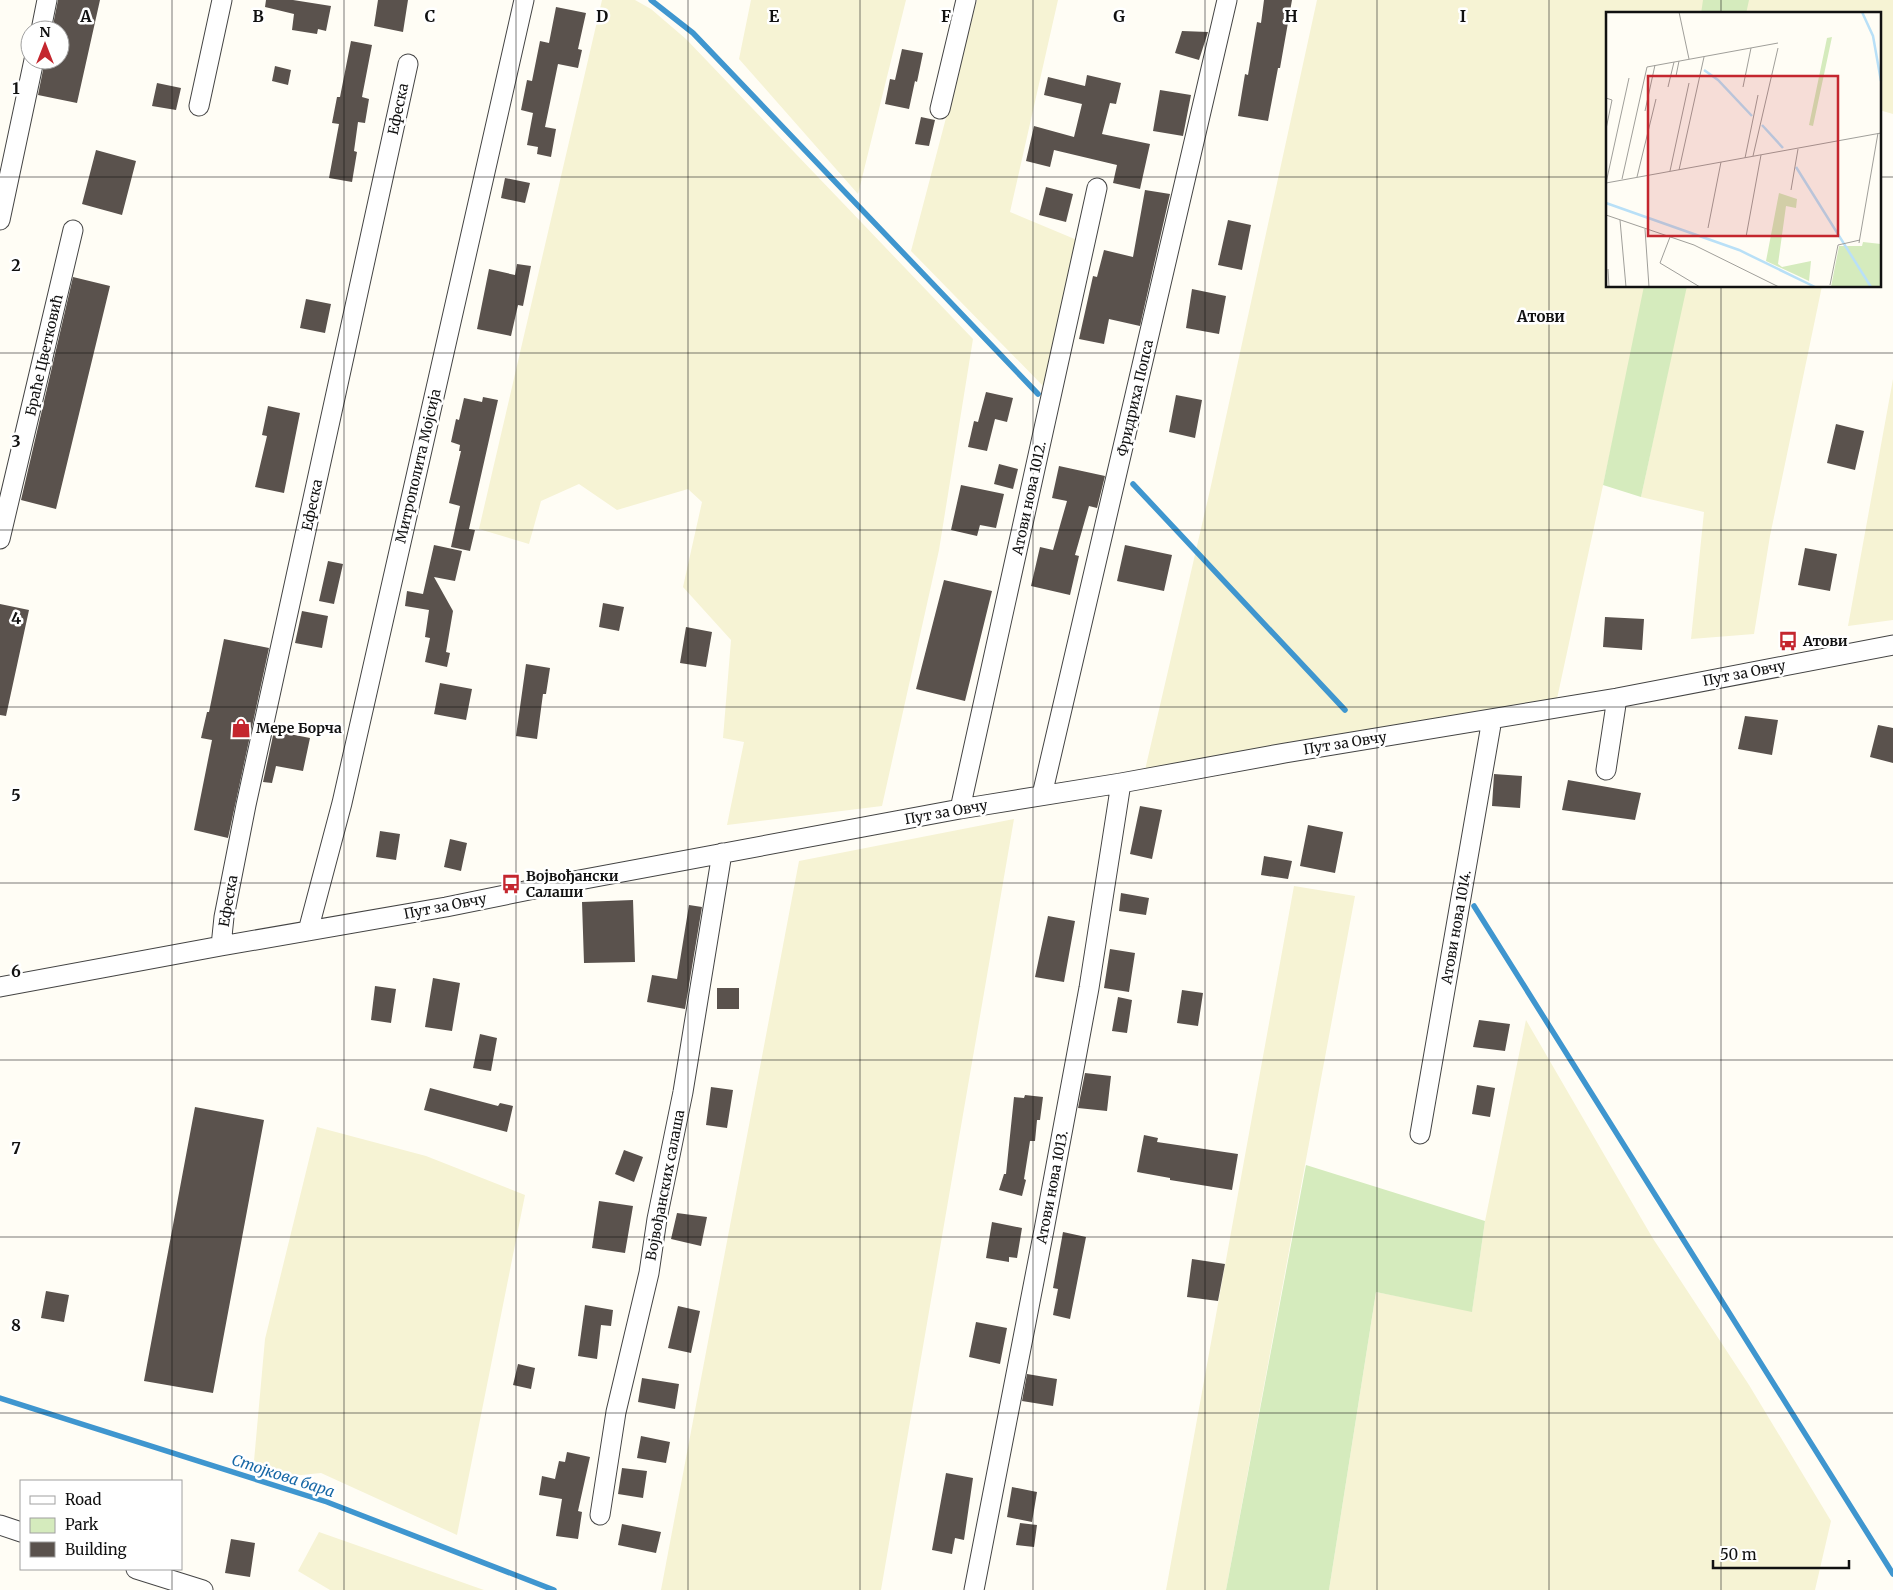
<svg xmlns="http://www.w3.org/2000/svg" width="1893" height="1590" font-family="Merriweather,serif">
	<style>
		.farmland { fill: #f6f3d4 }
		.green { fill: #d5ebbd }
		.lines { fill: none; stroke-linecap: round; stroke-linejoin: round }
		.stream { stroke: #3f96cf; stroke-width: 5.5 }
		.building { fill: #5a524d }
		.minor-casing { stroke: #444; stroke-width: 21 }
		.minor { stroke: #fff; stroke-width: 19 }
		.grid { fill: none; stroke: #111; stroke-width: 1; stroke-opacity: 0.55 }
		.labels { text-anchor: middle; stroke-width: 5; stroke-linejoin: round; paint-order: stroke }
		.street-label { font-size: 14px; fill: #111; stroke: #fff }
		.poi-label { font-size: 14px; font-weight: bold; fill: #111; stroke: #fff; text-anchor: start }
		.neighbourhood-label { font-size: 15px; font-weight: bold; fill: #111; stroke: #fff }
		.water-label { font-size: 15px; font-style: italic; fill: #1768a6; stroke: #fff }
		.inset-river { fill: none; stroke: #b9e0f7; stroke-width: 2.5 }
		.inset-road { fill: none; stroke: #a09f9a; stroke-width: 1 }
		.view { fill: #c4262e; fill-opacity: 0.15; stroke: #c4262e; stroke-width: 2.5 }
		.inset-edge { fill: none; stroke: #111; stroke-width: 2.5 }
		.grid-label { font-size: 16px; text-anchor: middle; font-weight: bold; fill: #111; stroke: #fff; stroke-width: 5; stroke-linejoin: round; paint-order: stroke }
	</style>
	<rect width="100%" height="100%" fill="#fffdf5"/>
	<path class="farmland" d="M602,0h33l16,9 35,30 287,300 -34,211 -57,256 -155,19 17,-83 -21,-4 8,-98 -48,-53 19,-85 -14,-13 -71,21 -38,-26 -38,17 -12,43 -50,-15z
		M751,0h155l-48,194 -119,-135z
		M977,0h81l-48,212 67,28 -33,147 -133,-136z
		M1317,0h389l-3,14h-96v272h39l-91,422 -410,62 65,-280z
		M1748,0h145v114l-14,-4v-96h-134z
		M1686,286h136l-52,250 -16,98 -63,5 13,-127 -63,-15z
		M1893,379v241l-45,6z
		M1014,819l-133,771h-220l138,-729z
		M1294,886l61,10 -129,694h-60z
		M1526,1020l126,217 97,148 82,136 -16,69h-486l47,-298 96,19 13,-90z
		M317,1127l109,29 99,39 -68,340 -136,-62 -39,4 -28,-16 11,-122z
		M319,1532l165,58h-154l-32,-19z"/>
	<path class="green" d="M1703,0h46l-3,14h-45z
		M1644,286h43l-46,211 -38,-12z
		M1306,1165l179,56 -13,91 -96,-20 -47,298h-103z"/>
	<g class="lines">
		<path class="stream" d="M651,0l42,33 345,361
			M1133,484l212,226
			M1474,906l419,668
			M0,1398l327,104 227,88"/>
	</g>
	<path class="building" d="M58,0h42l-23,103 -39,-8 7,-35h15v-30h-8z
		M266,0h27l38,6 -5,25 -8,-2 -1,5 -25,-4 2,-16 -29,-7z
		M378,0h30l-5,32 -29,-6z
		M1264,0h28l-12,68h-2l-10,53 -30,-5 7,-42 3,1 9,-53 4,1z
		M556,7l30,6 -8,36 4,1 -4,18 -20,-4 -13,63 11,2 -5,28 -14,-3 1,-7 -11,-2 6,-32 -12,-3 6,-30 5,1 8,-40 9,2z
		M1182,31l26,1 -9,28 -24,-7z
		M351,41l21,4 -10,52 7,2 -4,24 -7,-1 -4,29 3,1 -5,30 -23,-4 10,-54 -7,-1 5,-26h3z
		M902,49l21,4 -6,29 -2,-1 -6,28 -24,-5 5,-25 5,1z
		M275,66l16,4 -3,15 -16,-4z
		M1087,75l34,8 -5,21 -6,-1 -8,31 48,10 -10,45 -27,-6 4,-18 -63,-15 -4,17 -24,-6 8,-35 40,11 8,-33 -38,-9 4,-18 37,9z
		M157,83l24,5 -5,22 -24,-4z
		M1160,90l31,5 -8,41 -30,-5z
		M921,117l14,3 -6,26 -14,-2z
		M96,150l40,11 -14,54 -40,-11z
		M505,178l25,5 -5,20 -24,-5z
		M1046,187l27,7 -7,28 -27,-7z
		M1145,190l25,4 -30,132 -31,-7 -5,25 -25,-5 14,-63 4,1 7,-27 29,7z
		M1228,220l23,5 -9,45 -24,-5z
		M517,264l14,2 -8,40 -5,-1 -7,31 -34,-7 12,-60 26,6z
		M73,277l37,9 -54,223 -35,-9z
		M1192,289l34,7 -7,38 -33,-6z
		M306,299l25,5 -6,29 -25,-5z
		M986,392l27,6 -6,24 -12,-3 -8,32 -19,-4 6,-26 4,1z
		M1176,395l26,5 -7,38 -26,-6z
		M483,397l15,3 -29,129 6,1 -5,21 -19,-4 9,-41 -11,-3 12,-52h-2l1,-6 -9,-3 5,-23 3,1 5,-22 18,4z
		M268,406l32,7 -16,80 -29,-6 12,-51 -5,-1z
		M1836,424l28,7 -9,39 -28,-7z
		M999,464l19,5 -5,20 -19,-5z
		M1059,466l46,10 -8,32 -8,-2 -14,49 4,1 -9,39 -39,-9 9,-39 13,3 14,-49 -15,-3z
		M961,485l43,9 -8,34 -16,-3 -3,11 -26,-6z
		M434,545l28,6 -7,30 -21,-4 19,34 -7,41 4,1 -3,14 -22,-5 5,-24 -5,-1 4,-27 -24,-4 2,-15 16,3z
		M1125,545l47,10 -8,36 -47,-10z
		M1805,548l32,6 -7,37 -32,-6z
		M328,561l15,3 -9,40 -15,-3z
		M944,580l48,11 -27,110 -49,-12z
		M603,603l21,4 -5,24 -20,-4z
		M0,604l29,6 -23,106 -6,-1z
		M302,611l26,5 -6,32 -27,-5z
		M1605,617l39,2 -2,31 -39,-3z
		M686,627l26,5 -6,35 -26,-4z
		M224,639l45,9 -41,190 -34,-8 18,-90 -11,-2 6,-26h2z
		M526,664l24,4 -4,26h-3l-6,45 -21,-3z
		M440,683l32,6 -6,31 -32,-6z
		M1745,716l33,4 -6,35 -34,-6z
		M1878,725l15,3v35l-23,-6z
		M274,731l36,7 -7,33 -27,-5 -4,17 -9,-1z
		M1494,774l28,2 -2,32 -28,-2z
		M1568,780l73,13 -6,27 -73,-10z
		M1140,806l22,4 -10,49 -22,-5z
		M1308,825l35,7 -8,41 -35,-7z
		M380,831l20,3 -4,26 -20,-3z
		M450,839l17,4 -6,28 -17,-4z
		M1264,856l28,5 -4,18 -27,-4z
		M1121,893l28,5 -3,17 -27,-4z
		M633,900l2,62 -51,1 -2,-61z
		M689,905l13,2 -17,102 -38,-7 5,-27 25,4z
		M1048,916l27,5 -11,61 -29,-5z
		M1110,949l25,4 -6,39 -25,-4z
		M433,978l27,5 -8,48 -27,-4z
		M375,986l21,3 -5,34 -20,-3z
		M717,988h22v21h-22z
		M1182,990l21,3 -5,33 -21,-3z
		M1118,997l14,3 -5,33 -15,-2z
		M1479,1020l31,4 -5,27 -32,-4z
		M480,1034l17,4 -6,33 -18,-3z
		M1085,1073l26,3 -4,35 -29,-3z
		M1477,1085l18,3 -5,29 -18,-3z
		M711,1087l22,3 -6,38 -21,-3z
		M430,1088l68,18 2,-3 13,3 -6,26 -83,-22z
		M1025,1095l18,2 -3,23h-3l-2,21h-5l-6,38 2,1 -4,16 -23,-6 5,-16h2l8,-77 10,1z
		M195,1107l69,13 -51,273 -69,-12z
		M1144,1135l14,3 -1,4 81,12 -6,36 -62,-10v-2l-33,-6z
		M624,1150l19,7 -9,25 -19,-8z
		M599,1201l34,5 -8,47 -33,-5z
		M677,1213l30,4 -6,29 -30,-7z
		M992,1222l30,6 -5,30 -8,-1v5l-23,-4z
		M1063,1232l23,5 -16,82 -17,-4 5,-26 -5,-1z
		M1192,1259l33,5 -7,37 -31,-4z
		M46,1291l23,4 -5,27 -23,-4z
		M585,1305l28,5 -2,16 -10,-1 -4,34 -19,-3z
		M678,1306l22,5 -9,42 -23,-5z
		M976,1322l31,6 -7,36 -31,-7z
		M518,1364l17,4 -4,21 -18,-4z
		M1027,1374l30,5 -4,27 -31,-5z
		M642,1378l37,6 -4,25 -37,-7z
		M641,1436l29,6 -4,21 -29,-5z
		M567,1452l23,5 -12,54 4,1 -4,27 -22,-3 6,-37 -23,-4 3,-19 13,3 4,-18 6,1z
		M622,1468l25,3 -4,27 -25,-4z
		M946,1473l27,5 -9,62 -9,-2 -3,16 -20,-4z
		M1012,1487l25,5 -5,30 -25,-5z
		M1020,1523l17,2 -3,22 -18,-2z
		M622,1524l39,8 -5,21 -38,-8z
		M231,1539l24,4 -5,34 -25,-4z"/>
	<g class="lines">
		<defs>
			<path id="minor" d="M41,30l6,-30
				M199,106l23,-106
				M940,109l26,-109
				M0,220l34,-160
				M0,539l73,-309
				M1606,770l11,-72
				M1042,795l185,-795
				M960,809l137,-621
				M308,931l34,-128 182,-803
				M221,946l3,-29 22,-112 162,-741
				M0,987l221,-41 225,-39 128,-26 386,-72 161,-26 164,-30 332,-55 276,-53
				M1420,1134l72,-415
				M600,1515l16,-103 33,-139 8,-54 26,-127 39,-239
				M0,1525l21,7
				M136,1569l67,21
				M974,1590l70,-360 45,-242 32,-205"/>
		</defs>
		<use href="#minor" class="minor-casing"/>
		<use href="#minor" class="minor"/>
	</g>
	<path class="grid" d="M172,0v1481M344,0v1590M516,0v1590M688,0v1590M860,0v1590M1033,0v1590M1205,0v1590M1377,0v1590M1549,0v1590M1721,0v14M0,177h1607M1879,177h14M1721,286v1304M0,353h1893M0,530h1893M0,707h1893M0,883h1893M0,1060h1893M0,1237h1893M0,1413h1893M172,1569v21"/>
	<defs>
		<symbol id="bus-bare" viewBox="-9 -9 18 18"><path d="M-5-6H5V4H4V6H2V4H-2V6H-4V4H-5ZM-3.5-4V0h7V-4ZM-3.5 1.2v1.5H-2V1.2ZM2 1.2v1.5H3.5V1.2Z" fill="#c4262e" stroke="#fff" stroke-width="2.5" paint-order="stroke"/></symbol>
		<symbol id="shop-bare" viewBox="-9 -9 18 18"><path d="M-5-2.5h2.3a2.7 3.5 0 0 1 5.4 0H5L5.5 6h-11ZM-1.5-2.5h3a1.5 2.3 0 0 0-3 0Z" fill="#c4262e" stroke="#fff" stroke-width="2.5" paint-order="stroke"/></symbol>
	</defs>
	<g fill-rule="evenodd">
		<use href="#bus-bare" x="1774" y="627" width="28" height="28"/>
		<use href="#shop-bare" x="227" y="714" width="28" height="28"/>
		<use href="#bus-bare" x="497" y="870" width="28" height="28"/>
	</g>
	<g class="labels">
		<g class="street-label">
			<text transform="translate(398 109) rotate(-78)" y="5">Ефеска</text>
			<text transform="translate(44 355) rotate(-77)" y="5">Браће Цветковић</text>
			<text transform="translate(1135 398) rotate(-77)" y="5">Фридриха Попса</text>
			<text transform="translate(418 466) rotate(-77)" y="5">Митрополита Мојсија</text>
			<text transform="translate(1029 498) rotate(-78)" y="5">Атови нова 1012.</text>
			<text transform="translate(312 505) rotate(-78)" y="5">Ефеска</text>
			<text transform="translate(1744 673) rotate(-11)" y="5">Пут за Овчу</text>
			<text transform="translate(1345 743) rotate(-9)" y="5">Пут за Овчу</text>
			<text transform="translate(946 812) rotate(-10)" y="5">Пут за Овчу</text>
			<text transform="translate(228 901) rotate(-80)" y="5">Ефеска</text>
			<text transform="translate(445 906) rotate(-11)" y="5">Пут за Овчу</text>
			<text transform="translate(1456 927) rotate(-80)" y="5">Атови нова 1014.</text>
			<text transform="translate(665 1185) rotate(-79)" y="5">Војвођанских салаша</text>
			<text transform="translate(1052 1187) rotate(-79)" y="5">Атови нова 1013.</text>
		</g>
		<g class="poi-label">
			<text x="1803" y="646">Атови</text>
			<text x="256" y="733">Мере Борча</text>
			<text x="526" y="881">Војвођански<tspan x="526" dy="16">Салаши</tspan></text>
		</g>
		<g class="neighbourhood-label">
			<text x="1541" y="322">Атови</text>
		</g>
		<g class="water-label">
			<text transform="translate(283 1476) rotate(18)" y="5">Стојкова бара</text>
		</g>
	</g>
	<g transform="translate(1606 12)">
		<rect width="275" height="275" fill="#fffdf5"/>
		<path d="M226,25l-19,89 -4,-1 18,-87zM173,181l18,6 -1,9 -10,-2 -8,58 4,3 29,-6 -2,20 -43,-20zM257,230l18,2v43h-50l8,-41h23z" fill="#d5ebbd"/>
		<path class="inset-river" d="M256,0l11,24 8,45M98,58l14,10 34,36M156,113l21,23M190,155l75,120M0,191l133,47 76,37"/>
		<path class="inset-road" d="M73,0l10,47M70,64l3,-15M62,75l6,-25M137,75l8,-39M0,86l6,2 -6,29M39,99l10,-46M147,144l25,-108M139,146l13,-63M73,158l25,-113M64,159l19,-88M31,165l19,-78M16,167l25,-112 131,-24M0,171l275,-50M0,171l23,-105M185,178l7,-41M0,203l88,30 85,42M14,208l6,67M102,216l13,-66M39,217l4,58M64,225l-10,26 40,24M140,225l15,-82M253,231l19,-110M2,257l1,18M224,273l8,-40 22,-5"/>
		<path class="view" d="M42,64h190v160h-190z"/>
		<rect width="275" height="275" class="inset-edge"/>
	</g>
	<g class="grid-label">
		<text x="86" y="22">A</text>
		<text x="258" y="22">B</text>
		<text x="430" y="22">C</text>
		<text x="602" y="22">D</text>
		<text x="774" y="22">E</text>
		<text x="946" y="22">F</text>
		<text x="1119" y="22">G</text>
		<text x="1291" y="22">H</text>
		<text x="1463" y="22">I</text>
		<text x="16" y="94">1</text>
		<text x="16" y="271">2</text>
		<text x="16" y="447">3</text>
		<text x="16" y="624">4</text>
		<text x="16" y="801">5</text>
		<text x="16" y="977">6</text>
		<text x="16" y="1154">7</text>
		<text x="16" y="1331">8</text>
	</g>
	<rect x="20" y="1480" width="162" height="90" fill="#ffffff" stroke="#a0a0a0"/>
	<rect x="30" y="1496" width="25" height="8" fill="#ffffff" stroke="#a0a0a0"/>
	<text x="65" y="1505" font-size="15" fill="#111111">Road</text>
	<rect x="30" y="1518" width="25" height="15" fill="#d5ebbd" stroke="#a0a0a0"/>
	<text x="65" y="1530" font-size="15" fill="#111111">Park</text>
	<rect x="30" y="1542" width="25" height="15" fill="#5a524d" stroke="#a0a0a0"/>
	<text x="65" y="1555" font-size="15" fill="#111111">Building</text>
	<g transform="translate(45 45)"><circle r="24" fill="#ffffff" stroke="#a0a0a0"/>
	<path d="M0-4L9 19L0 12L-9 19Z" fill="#c4262e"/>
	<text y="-8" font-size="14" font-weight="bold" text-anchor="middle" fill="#111111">N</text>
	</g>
	<path d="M1713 1560v8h136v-8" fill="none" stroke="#111111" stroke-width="2.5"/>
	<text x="1720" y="1560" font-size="15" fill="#111111" stroke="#ffffff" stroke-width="4" paint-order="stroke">50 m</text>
</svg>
